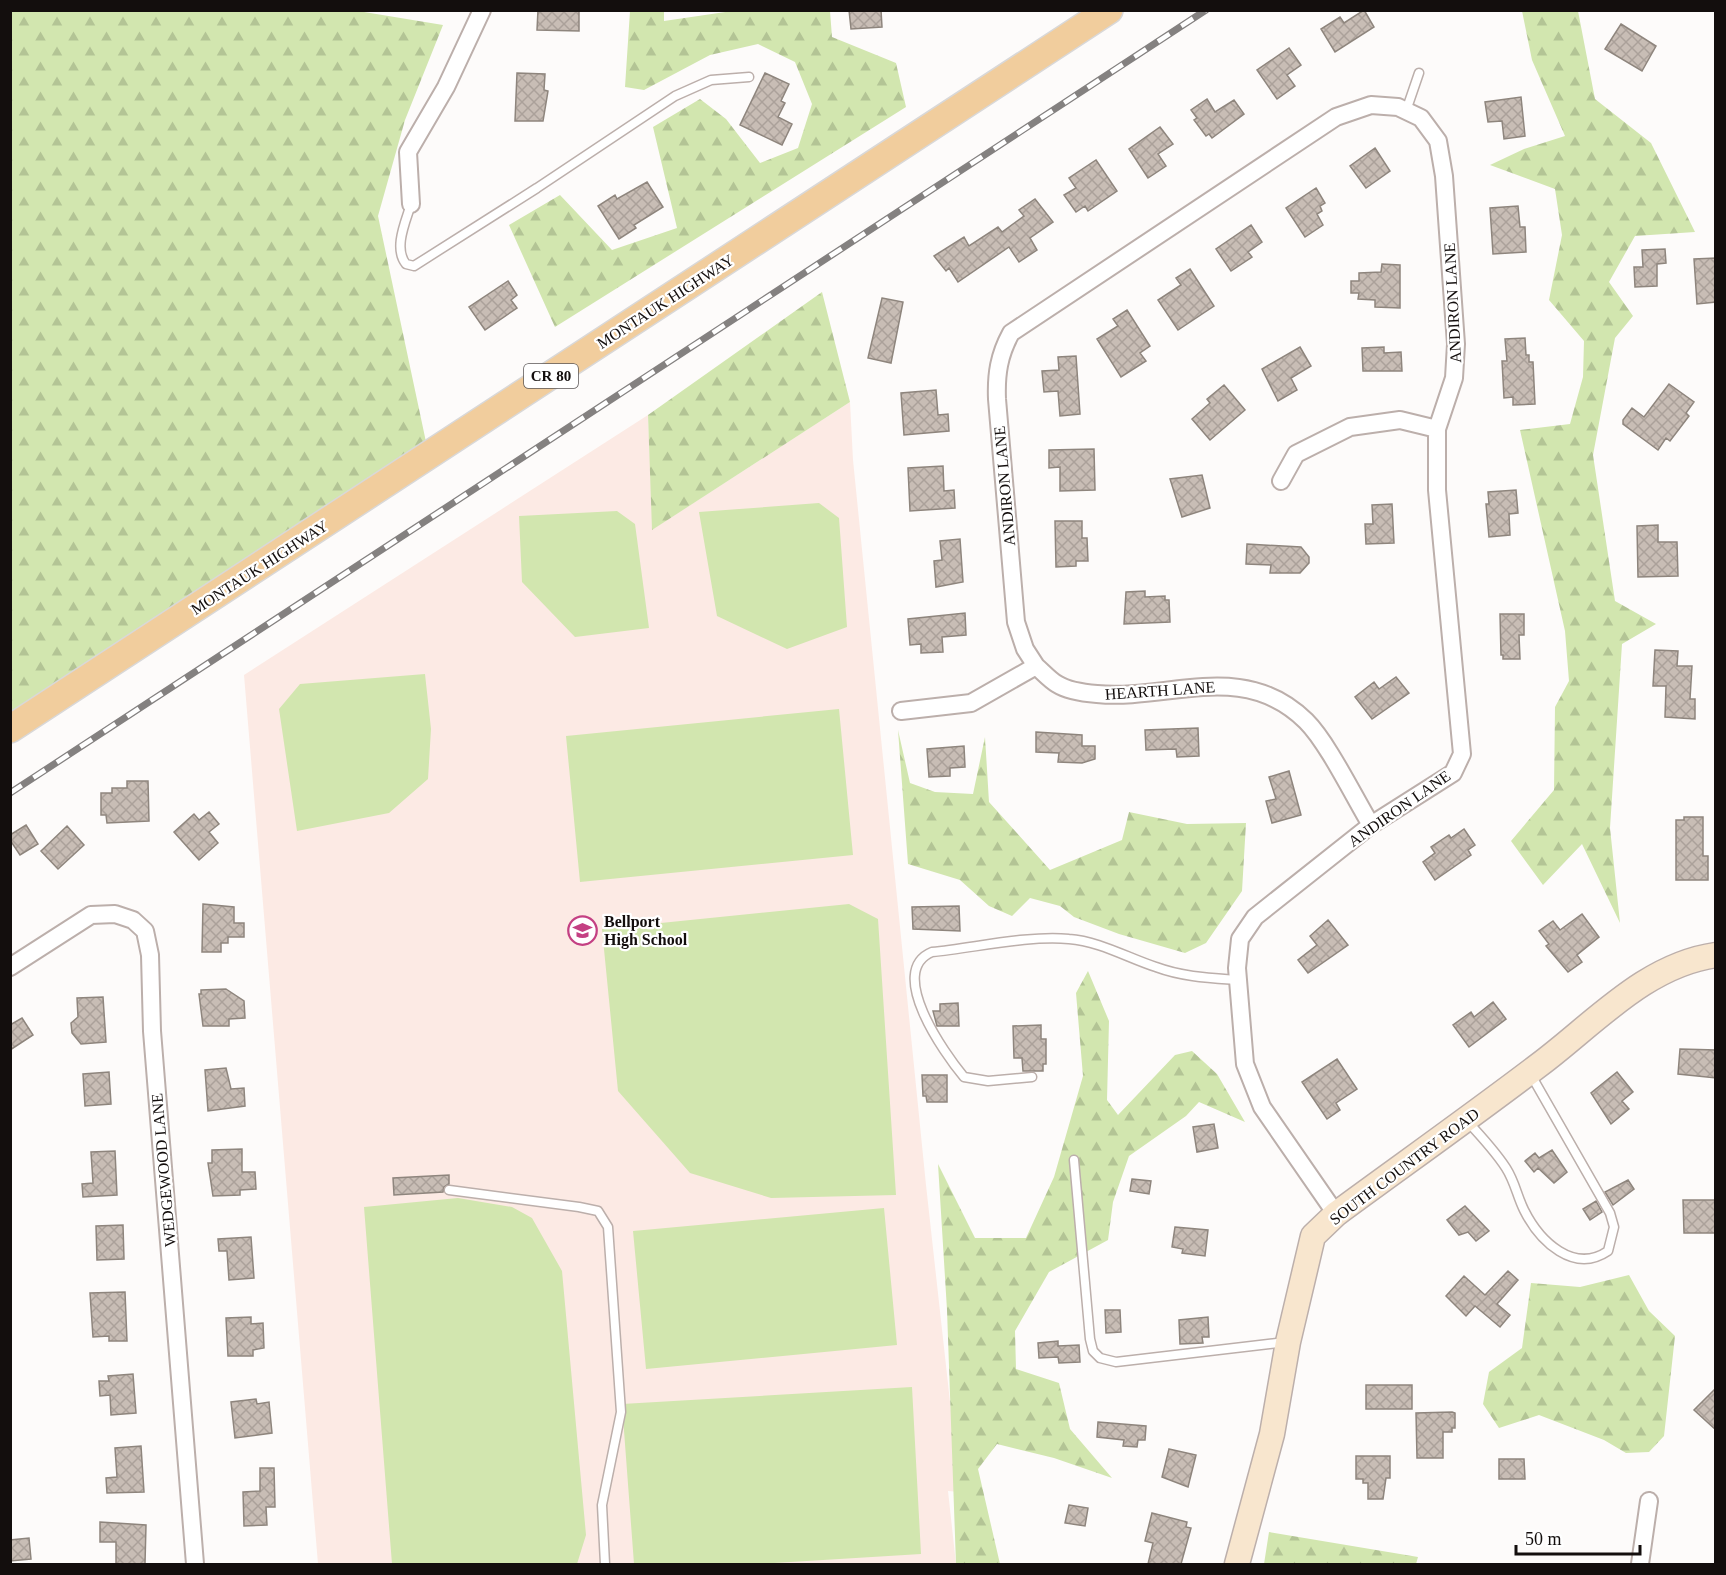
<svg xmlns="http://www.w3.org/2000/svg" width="1726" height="1575" font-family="Georgia,serif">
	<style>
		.built { fill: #fceae4 }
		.green { fill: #d2e6af }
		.forest { fill: url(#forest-firs) }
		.building { fill: url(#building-cross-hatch); stroke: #8e857d; stroke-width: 1.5 }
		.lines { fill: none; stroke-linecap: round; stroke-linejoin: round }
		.service-casing { stroke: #bcafab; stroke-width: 11 }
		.minor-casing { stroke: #bcafab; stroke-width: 20 }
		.secondary-casing { stroke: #bcafab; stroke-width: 27 }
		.primary-casing { stroke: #d9d8d8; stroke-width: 30 }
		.service { stroke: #fff; stroke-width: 8 }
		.minor { stroke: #fff; stroke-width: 16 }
		.secondary { stroke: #f8e6ce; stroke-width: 24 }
		.primary { stroke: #f1cd9d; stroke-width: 27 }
		.rail-casing { stroke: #848180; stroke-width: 7 }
		.rail { stroke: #fff; stroke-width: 4.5; stroke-dasharray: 14; stroke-linecap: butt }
		.labels { text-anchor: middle; stroke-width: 4.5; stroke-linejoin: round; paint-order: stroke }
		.shield { fill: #fff; stroke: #5a5656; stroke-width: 1.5 }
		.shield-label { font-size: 15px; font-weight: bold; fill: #130e0d }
		.street-label { font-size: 16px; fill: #130e0d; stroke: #fff }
		.poi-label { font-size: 16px; font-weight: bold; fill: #130e0d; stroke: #fff; text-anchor: start }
	</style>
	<defs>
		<pattern id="forest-firs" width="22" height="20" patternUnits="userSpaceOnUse" patternTransform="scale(1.5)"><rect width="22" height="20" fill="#d2e6af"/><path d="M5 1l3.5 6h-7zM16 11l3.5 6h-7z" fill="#b3c495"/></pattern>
		<pattern id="building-cross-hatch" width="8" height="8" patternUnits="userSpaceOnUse" patternTransform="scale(1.5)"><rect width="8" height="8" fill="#c8bdb5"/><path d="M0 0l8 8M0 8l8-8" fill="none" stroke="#aba19a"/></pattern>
	</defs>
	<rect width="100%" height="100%" fill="#fdfbfa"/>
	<path class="built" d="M850,402l3,58 73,725 34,307 -12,-1 8,73h-638l-74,-889 404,-260 5,114z"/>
	<path class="green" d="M819,503l20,15 8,109 -60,22 -70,-33 -18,-104z
		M617,511l18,13 14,104 -74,9 -53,-55 -3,-66z
		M425,674l6,55 -3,50 -39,34 -92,18 -18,-122 21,-25z
		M839,709l14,146 -273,27 -14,-146z
		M849,904l29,15 18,276 -125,3 -81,-25 -72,-82 -16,-162z
		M458,1198l54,9 20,11 30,53 24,264 -9,29h-185l-28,-357z
		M884,1208l13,137 -251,24 -13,-138z
		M912,1387l9,167 -164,10h-123l-12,-160z"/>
	<path class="forest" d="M352,10l91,15 -38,95 -27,96 51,240 -418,273v-718z
		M739,10l91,1 2,26 64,26 10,44 -351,220 -46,-102 51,-30 52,55 65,-22 -24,-101 47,-28 26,20 34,44 38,-15 14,-44 -17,-42 -37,-18 -48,11 -66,35 -19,-3 5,-76h34v10z
		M1522,11h56l17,88 56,44 44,89 -60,4 -26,46 24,34 -18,22 -22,117 22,146 41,23 -34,20 -12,184 10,95 -38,-79 -39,41 -32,-44 43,-51 1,-83 14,-26 -4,-50 -45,-201 50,-6 13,-47 1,-36 -35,-41 13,-65 -7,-46 -65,-24 34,-16 41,-13 -33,-76z
		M822,292l28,110 -198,128 -4,-115z
		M898,730l12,53 25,9 38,2 12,-57 4,65 61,68 72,-30 7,-28 58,12 59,-1 -4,68 -36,52 -21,10 -66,-19 -45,-17 -14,-11 -30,-8 -18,18 -23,-10 -29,-26 -52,-16z
		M1088,971l21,50 -2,79 11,15 57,-60 17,-4 25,23 28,48 -46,-20 -13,14 -57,40 -16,46 -5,38 -59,32 -34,59 1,38 43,14 11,46 42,49 -58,-20 -57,-14 -19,25 22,95h-44l-9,-254 -9,-146 37,74h51l28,-61 29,-101 -7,-83z
		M1629,1275l20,36 26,25 -11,100 -15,16 -23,1 -22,-13 -65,-25 -40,13 -16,-24 6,-32 33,-24 9,-65 49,4z
		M1269,1532l149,25 -2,7h-152z"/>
	<path class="building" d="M538,10h41v21l-42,-1z
		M849,10h32l1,17 -31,2z
		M1364,10l10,17 -39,25 -14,-23 19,-12 4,6z
		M1621,24l35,22 -14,25 -37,-22z
		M1289,48l12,17 -14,10 8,11 -18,13 -20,-29z
		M517,73l28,1 -1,16 4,1 -5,30h-28z
		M765,73l24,11 -8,17 4,2 -7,14 14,7 -10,21 -42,-20z
		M1521,97l4,39 -21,3 -2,-18 -14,1 -3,-20z
		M1207,99l8,13 19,-12 10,14 -32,24 -3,-4 -3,2 -12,-16 3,-2 -6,-8z
		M1160,127l13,17 -15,10 8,12 -18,12 -19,-29z
		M1375,148l15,23 -24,17 -16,-22z
		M1096,160l21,31 -29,20 -3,-5 -9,6 -12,-17 12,-7 -7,-10z
		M647,182l16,25 -29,18 2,3 -17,11 -21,-33 17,-11 2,4z
		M1316,188l9,15 -5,3 2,5 -5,3 6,11 -18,12 -19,-29z
		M1035,199l18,23 -23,16 7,12 -18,12 -10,-15 -51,35 -9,-14 -3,3 -12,-15 30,-19 5,9 29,-19 4,5 22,-16 -5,-6z
		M1518,206l2,21h5l1,25 -33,2 -3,-46z
		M1251,225l11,17 -14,10 4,5 -21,14 -15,-22z
		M1665,249l1,14 -9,1v22l-22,1 -1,-20h9l-1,-17z
		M1716,258v44l-19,2 -3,-45z
		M1382,264l18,1v43l-25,-1v-7l-17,-1 1,-6h-8v-12h8v-8l22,-1z
		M1190,269l24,37 -36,24 -20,-30 23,-15 -5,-7z
		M508,281l9,14 -6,5 6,8 -32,22 -16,-23z
		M882,298l21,4 -12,61 -23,-5z
		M1127,310l23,36 -10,7 6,8 -25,16 -24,-38 21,-13 -5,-7z
		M1525,338l1,17h3v7h4l2,42 -22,1v-8l-9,1 -2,-37h5l-2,-22z
		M1300,347l11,19 -20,12 6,12 -19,11 -16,-32z
		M1384,347v6l17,-1 1,19h-39l-1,-23z
		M1076,356l4,58 -20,2 -2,-25 -14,1 -2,-21 17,-1 -1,-13z
		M1669,384l25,18 -8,11 3,3 -19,25 -4,-3 -8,12 -35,-26v-4l9,-12 12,9z
		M1224,385l21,25 -35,30 -18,-21 18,-16 -3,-4z
		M936,390l2,25 10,-1 1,17 -45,4 -3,-42z
		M1094,449l1,41 -35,1v-24l-11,1v-18z
		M943,466l1,25 10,-1 1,18 -45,3 -2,-43z
		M1202,475l8,33 -28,9 -12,-38z
		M1516,490l2,23 -9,1 1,21 -21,2 -3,-33h3l-1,-12z
		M1392,504l2,39 -28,1 -1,-20h8l-1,-19z
		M1055,521h27v17h5l1,23h-12v5l-20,1z
		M1658,525v17h19l1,34 -40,1 -1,-51z
		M960,539l3,43 -27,5 -2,-26 8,-1 -2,-19z
		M1247,544l54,3 8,10v6l-9,10h-30l1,-8 -25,-1z
		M1145,591v6l20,-1v4h4l1,22 -46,2 2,-32z
		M965,613l1,22 -24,2 1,15 -22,1v-9l-11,1 -2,-26z
		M1500,614h24v21h-5l1,24h-17v-4h-2z
		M1655,650l23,1 -1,15h15l-2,33h5v20l-30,-2 1,-31h-13z
		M1396,677l13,16 -37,26 -17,-22 19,-15 5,7z
		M1198,728l1,28 -22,1 -1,-8 -30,1 -1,-20z
		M1036,732l46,3v11h13v13l-13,4 -24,-1 1,-9 -23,-1z
		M964,746l1,21 -15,1v8l-21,1 -2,-28z
		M1289,771l12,44 -29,8 -6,-22 10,-2 -7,-22z
		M127,781h21l1,40 -42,2 -1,-8h-5v-22h11v-5h15z
		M209,812l10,12 -10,8 9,11 -19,17 -25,-28 20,-18 5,6z
		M1684,817h19v39h5v24h-32v-60h8z
		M26,825l12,19 -18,11 -10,-15v-5z
		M67,826l17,19 -26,24 -17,-18z
		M1464,829l11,16 -7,5 3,5 -36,25 -12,-18 12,-9 -4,-6 18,-12 2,3z
		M203,904l31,3v16h10v14h-16v6h-7v9h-19z
		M959,906l1,25 -47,-2 -1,-22z
		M1582,914l17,23 -22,18 5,7 -14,10 -22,-26 3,-2 -10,-13 14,-10 7,9z
		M1328,920l20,25 -40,28 -10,-13 19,-15 -7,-9z
		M226,989l18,12 1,17 -16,1v7h-26l-4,-32h2v-4z
		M103,997l3,45 -25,2 -9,-11 -1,-10 7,-6 -1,-19z
		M1493,1002l13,17 -37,28 -16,-22 18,-13 3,5z
		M958,1003l1,23h-22l-4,-15h7v-7z
		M22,1018l11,17 -23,15v-25z
		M1041,1025v14h5v25h-3v7h-20l-1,-13h-8l-1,-32z
		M1680,1049l36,1v28l-38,-4z
		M1337,1059l20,30 -21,14 4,7 -13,9 -25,-37z
		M226,1068l5,21 13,-1 1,18 -37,5 -3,-41z
		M109,1072l2,32 -26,2 -2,-32z
		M1617,1072l16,20 -11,9 7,8 -18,15 -20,-31z
		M922,1075h25v27h-20l-1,-6h-3z
		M1214,1124l4,24 -21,4 -4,-25z
		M242,1149v23h13l1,17 -16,1v5l-27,1 -5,-33h4v-13z
		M1552,1150l15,22 -13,11 -16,-15 -4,4 -9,-11 10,-8 4,5z
		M115,1151l2,44 -34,2 -1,-13 11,-1 -2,-31z
		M449,1175v9l-5,3 -1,5 -49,3 -1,-17z
		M1132,1179l19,2 -2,13 -19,-3z
		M1628,1180l6,9 -21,16 -8,-13z
		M1683,1200h33v33h-32z
		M1596,1201l6,11 -12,8 -7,-11z
		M1465,1206l24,25 -13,10 -8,-9 -9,3 -12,-15z
		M123,1225l1,34 -27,1 -1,-34z
		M1175,1227l33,3 -3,26 -23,-3 1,-4 -11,-2z
		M251,1237l3,41 -25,2 -2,-29h-8l-1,-12z
		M1508,1271l10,9 -21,24 13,11 -10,12 -25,-21 -9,10 -20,-20 18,-20 21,19z
		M125,1292l2,49h-18v-5l-16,1 -3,-44z
		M1105,1310h15l1,22 -15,1z
		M251,1317v7l12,-1 1,25 -11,2v6h-25l-2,-38z
		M1208,1317l1,20h-7l1,6 -23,1 -1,-24z
		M1058,1341v5l21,-1 1,17 -21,1 -1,-6 -19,1 -1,-15z
		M133,1374l3,39 -25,2 -1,-20 -10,1 -1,-15h10l-1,-5z
		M1366,1385h46v24h-46z
		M1716,1388v42l-22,-20z
		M256,1399l1,5 12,-2 3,31 -37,5 -4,-36z
		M1452,1412l3,1v15h-3v4h-9v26h-26l-1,-45z
		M1098,1422l48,4 -1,14h-7l-1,7 -14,-1 1,-6 -27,-3z
		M141,1446l3,46 -37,1 -1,-15 11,-1 -2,-29z
		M1169,1449l27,6 -8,32 -26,-10z
		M1356,1456h34v22h-4l-3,21h-15v-16h-5v-4h-7z
		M1499,1459h25l1,20h-26z
		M260,1468h14l1,39h-9l1,18 -23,1 -1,-34 17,-1z
		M1069,1505l19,3 -3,18 -20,-3z
		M1152,1513l35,9 -1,5 5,1 -10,36h-33l5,-21 -8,-2z
		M100,1522l46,3 -1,39h-29v-22h-16z
		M29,1538l2,21 -21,2v-21z"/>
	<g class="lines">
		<defs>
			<path id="service" d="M1406,111l13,-38
				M411,204c-5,17 -18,44 -5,60l8,2 123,-78 138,-92 36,-16 38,-3
				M1032,1077l-44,4 -24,-4c-20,-24 -78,-106 -32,-125 42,-4 96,-17 137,-13 30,2 59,19 87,28 27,10 54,11 82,13
				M1467,1121c14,15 28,30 39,47 9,14 11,28 18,42 16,32 50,64 84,41l6,-24 -4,-14 -79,-138
				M1074,1160l16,179 3,12 7,7 16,4 170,-20
				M449,1190l130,17 19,4 10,16 13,185 -19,93 3,59"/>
			<path id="minor" d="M411,204l-3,-52 38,-65 36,-77
				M1281,481l15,-27 54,-27 50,-7 37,9
				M1036,666l-11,-17 -9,-27 -19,-223c-1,-25 2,-44 14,-66l325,-216 35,-12 27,2 23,11 17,23 6,35 12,168 -2,34 -17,51v61l25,264 -9,19 -82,52 -116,92 -15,22 -3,29 8,96 17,43 74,107
				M901,711l70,-8 65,-37c7,6 14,14 21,18 11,7 27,9 40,10 72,7 146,-35 209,27 22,22 48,76 65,104
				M10,967l81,-52 24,-1 18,6 12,11 5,24 2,76 43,533
				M1640,1564l9,-63"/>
			<path id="secondary" d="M1237,1564l35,-130 16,-92 25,-106 23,-22c68,-50 136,-98 203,-149 55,-41 106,-100 177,-110"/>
			<path id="primary" d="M10,729l1099,-719"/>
		</defs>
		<use href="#service" class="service-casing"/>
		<use href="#minor" class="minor-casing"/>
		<use href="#secondary" class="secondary-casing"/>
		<use href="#primary" class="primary-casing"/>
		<use href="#service" class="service"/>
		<use href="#minor" class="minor"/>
		<use href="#secondary" class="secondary"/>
		<use href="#primary" class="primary"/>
		<defs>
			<path id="rail" d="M10,793l1196,-783"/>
		</defs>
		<use href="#rail" class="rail-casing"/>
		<use href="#rail" class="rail"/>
	</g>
	<defs>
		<symbol id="school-ring" viewBox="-11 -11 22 22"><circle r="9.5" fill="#fff" stroke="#c44083" stroke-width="1.5"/><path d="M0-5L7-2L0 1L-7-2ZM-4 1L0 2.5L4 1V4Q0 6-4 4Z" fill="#c44083"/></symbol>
	</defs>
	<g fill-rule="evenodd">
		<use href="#school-ring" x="566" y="914" width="33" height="33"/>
	</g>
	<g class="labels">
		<rect class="shield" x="524" y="364" width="54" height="24" rx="4.5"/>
		<g class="shield-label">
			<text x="551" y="381">CR 80</text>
		</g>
		<g class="street-label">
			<text transform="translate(665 301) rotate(-33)" y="6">MONTAUK HIGHWAY</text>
			<text transform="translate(1452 303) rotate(-93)" y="6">ANDIRON LANE</text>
			<text transform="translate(1004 486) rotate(-95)" y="6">ANDIRON LANE</text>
			<text transform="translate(259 567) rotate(-33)" y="6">MONTAUK HIGHWAY</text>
			<text transform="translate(1160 690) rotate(-4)" y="6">HEARTH LANE</text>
			<text transform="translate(1399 808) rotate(-35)" y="6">ANDIRON LANE</text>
			<text transform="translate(1404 1166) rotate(-37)" y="6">SOUTH COUNTRY ROAD</text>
			<text transform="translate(163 1170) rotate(-95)" y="6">WEDGEWOOD LANE</text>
		</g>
		<g class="poi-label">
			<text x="604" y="927">Bellport<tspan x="604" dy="18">High School</tspan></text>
		</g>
	</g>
	<rect width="1726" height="1575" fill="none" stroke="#130e0d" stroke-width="24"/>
	<path d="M1516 1545v9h124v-9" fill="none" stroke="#130e0d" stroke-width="3"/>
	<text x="1525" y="1545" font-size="18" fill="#130e0d" stroke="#ffffff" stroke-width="4.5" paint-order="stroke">50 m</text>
</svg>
